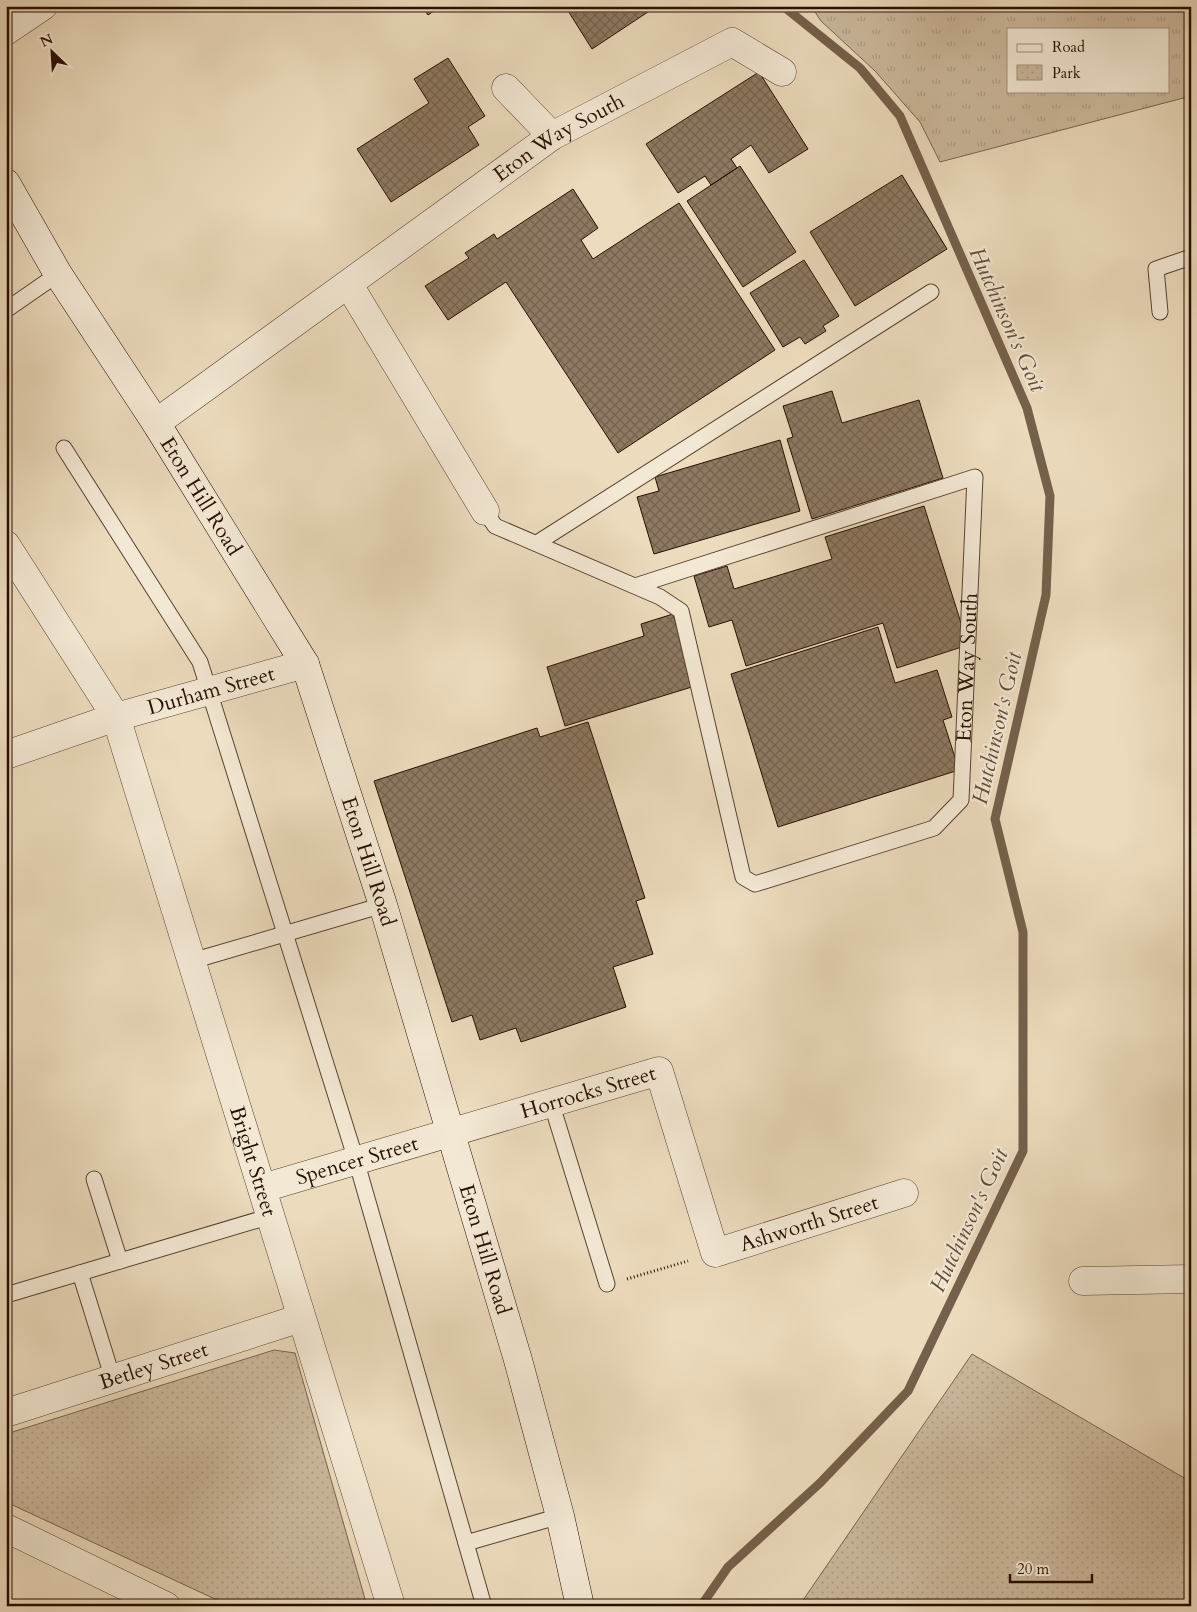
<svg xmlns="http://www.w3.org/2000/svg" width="1197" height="1612" font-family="Cardo,serif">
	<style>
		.grass { fill: url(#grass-tufts); stroke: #7a644e; fill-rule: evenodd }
		.park { fill: url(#park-dots); stroke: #7a644e }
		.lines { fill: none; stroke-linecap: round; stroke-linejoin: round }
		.stream { stroke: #75604b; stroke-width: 9 }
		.building { fill: url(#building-cross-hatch); stroke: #280f00 }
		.lane-casing { stroke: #59422f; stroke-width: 17 }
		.street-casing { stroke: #59422f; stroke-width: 29 }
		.secondary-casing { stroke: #280f00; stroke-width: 29 }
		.path { stroke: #280f00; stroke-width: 3; stroke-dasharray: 1 2.5; stroke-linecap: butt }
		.lane { stroke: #f3e8d4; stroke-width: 15 }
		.street { stroke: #f3e8d4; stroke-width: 28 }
		.secondary { stroke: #f3e8d4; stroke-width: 28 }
		.labels { text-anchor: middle; stroke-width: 4.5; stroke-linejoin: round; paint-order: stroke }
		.street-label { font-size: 21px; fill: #280f00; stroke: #f3e8d4 }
		.water-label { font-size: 22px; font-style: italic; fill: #624c38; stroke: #f3e8d4 }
	</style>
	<defs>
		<pattern id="grass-tufts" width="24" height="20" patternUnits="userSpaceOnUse" patternTransform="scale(1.25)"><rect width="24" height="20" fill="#cbb89d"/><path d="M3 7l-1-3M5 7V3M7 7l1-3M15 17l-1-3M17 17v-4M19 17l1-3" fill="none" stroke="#ae9d85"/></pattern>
		<pattern id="park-dots" width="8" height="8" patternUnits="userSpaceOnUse" patternTransform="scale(1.25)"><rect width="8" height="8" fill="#cbb89d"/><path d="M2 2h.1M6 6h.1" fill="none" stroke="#ae9d85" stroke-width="1.8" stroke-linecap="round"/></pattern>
		<pattern id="building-cross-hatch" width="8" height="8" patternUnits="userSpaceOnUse" patternTransform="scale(1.25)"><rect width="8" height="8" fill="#8e7962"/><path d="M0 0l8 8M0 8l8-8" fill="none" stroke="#74624e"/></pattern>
	</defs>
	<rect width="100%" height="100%" fill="#ecdbbd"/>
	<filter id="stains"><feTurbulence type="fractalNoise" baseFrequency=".004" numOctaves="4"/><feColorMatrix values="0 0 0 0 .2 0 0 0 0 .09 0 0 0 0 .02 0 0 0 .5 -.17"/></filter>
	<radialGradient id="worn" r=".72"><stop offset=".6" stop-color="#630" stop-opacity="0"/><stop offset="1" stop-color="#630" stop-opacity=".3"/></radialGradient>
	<path class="grass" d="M811,6h380v90l-251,66 -20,-40 -45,-51 -54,-50zM1008,29h160v62h-160z"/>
	<path class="park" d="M274,1350l21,3 72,253h-137l-224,-104v-68z
		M972,1354l219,128v124h-392z"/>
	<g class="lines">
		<path class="stream" d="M701,1606l27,-39 92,-84 88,-92 115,-240v-219l-28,-113 51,-224 4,-99 -23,-88 -127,-292 -40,-48 -77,-62"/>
	</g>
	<path class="building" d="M422,6h19l-13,9z
		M565,6h92l-65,43z
		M448,58l37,58 -17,11 11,18 -88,57 -34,-53 72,-46 -15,-24z
		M759,72l49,77 -39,24 -18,-28 -20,14 6,9 -26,17 -6,-9 -27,17 -32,-49z
		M740,166l56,86 -53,35 -56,-86z
		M902,175l45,74 -92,57 -45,-74z
		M573,189l25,39 -17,12 12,19 86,-56 96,147 -157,103 -112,-171 -58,38 -23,-34 44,-28 -4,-5 29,-19 3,5z
		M804,260l35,56 -16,10 3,5 -21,13 -5,-7 -17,10 -33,-54z
		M832,391l10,32 77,-23 24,78 -131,41 -25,-80 6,-2 -10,-31z
		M780,440l20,71 -146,43 -17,-57 22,-6 -4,-14z
		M924,506l44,139 -71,23 -14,-45 -137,43 -14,-46 -23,7 -15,-51 33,-10 7,23 98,-30 -7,-22z
		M673,614l22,72 -130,40 -18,-59 97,-31 -3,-12z
		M878,627l17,56 42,-13 15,47 -9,3 16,50 -181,57 -47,-153z
		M588,722l57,176 -9,3 17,53 -40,13 13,40 -105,35 -5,-14 -36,12 -8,-25 -20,7 -78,-241 163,-53 3,9z"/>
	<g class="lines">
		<defs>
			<g id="lane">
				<path d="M6,310l52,-36"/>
				<path d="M1160,312l-4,-43 35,-12"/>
				<path d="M64,448l136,214 156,498 128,446"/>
				<path id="s1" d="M485,511l10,15 165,71 21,14 62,266 12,7 179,-56 27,-28 14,-323 -340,109"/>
				<path d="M537,543l394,-251"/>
				<path d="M192,961l191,-56"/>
				<path d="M551,1102l56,182"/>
				<path d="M94,1179l26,82"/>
				<path d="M80,1273l33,106"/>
				<path d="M6,1295l265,-79"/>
				<path d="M466,1543l94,-27"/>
			</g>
			<g id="street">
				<path d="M6,31l37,-25"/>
				<path d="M506,88l46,48"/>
				<path d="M349,285l136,226"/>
				<path id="s2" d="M156,423l396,-287 180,-94 50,30"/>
				<path id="s3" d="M6,545l110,172 275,889"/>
				<path id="s4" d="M6,755l110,-38 189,-53"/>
				<path id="s5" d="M263,1188l396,-117 56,182 189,-60"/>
				<path d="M1083,1281l108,-2"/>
				<path id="s6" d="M6,1413l295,-95"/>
				<path d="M6,1528l160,78"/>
			</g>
			<g id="secondary">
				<path id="s7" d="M6,183l52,91 98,149 149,241 78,241 135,455 42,156 20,90"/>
			</g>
		</defs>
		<use href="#lane" class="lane-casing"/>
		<use href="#street" class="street-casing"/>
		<use href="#secondary" class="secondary-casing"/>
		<path class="path" d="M627,1279l61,-18
			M6,1592l5,14"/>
		<use href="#lane" class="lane"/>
		<use href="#street" class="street"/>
		<use href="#secondary" class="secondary"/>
	</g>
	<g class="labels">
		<g class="street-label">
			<text dy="7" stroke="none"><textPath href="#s2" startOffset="494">Eton Way South</textPath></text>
			<text dy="7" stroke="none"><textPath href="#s7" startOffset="369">Eton Hill Road</textPath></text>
			<text dy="7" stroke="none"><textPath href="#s1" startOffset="869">Eton Way South</textPath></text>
			<text dy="7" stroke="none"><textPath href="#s4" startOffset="215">Durham Street</textPath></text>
			<text dy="7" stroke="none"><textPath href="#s7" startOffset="774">Eton Hill Road</textPath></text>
			<text dy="7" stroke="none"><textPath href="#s5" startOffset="339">Horrocks Street</textPath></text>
			<text dy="7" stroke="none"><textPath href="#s3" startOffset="669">Bright Street</textPath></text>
			<text dy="7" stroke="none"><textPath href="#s5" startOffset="98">Spencer Street</textPath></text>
			<text dy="7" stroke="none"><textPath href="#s5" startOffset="702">Ashworth Street</textPath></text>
			<text dy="7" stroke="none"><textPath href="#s7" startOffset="1179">Eton Hill Road</textPath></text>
			<text dy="7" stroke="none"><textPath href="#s6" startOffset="155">Betley Street</textPath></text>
		</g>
		<g class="water-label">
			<text transform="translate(1008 319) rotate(66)" y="8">Hutchinson's Goit</text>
			<text transform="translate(996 728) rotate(-77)" y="8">Hutchinson's Goit</text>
			<text transform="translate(968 1220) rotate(-65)" y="8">Hutchinson's Goit</text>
		</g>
	</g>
	<rect width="1197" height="1612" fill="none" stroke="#ecdbbd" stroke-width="25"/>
	<rect x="8" y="8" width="1182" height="1597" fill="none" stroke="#280f00" stroke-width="2.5"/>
	<rect x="12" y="12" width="1172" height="1587" fill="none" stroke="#280f00"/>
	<rect x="1007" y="28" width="162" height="65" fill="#f3e8d4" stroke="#a2917f"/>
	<rect x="1017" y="44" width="25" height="8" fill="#f3e8d4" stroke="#a2917f"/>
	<text x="1052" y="52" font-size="15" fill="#280f00">Road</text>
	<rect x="1017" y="65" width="25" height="15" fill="url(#park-dots)" stroke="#a2917f"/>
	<text x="1052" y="78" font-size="15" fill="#280f00">Park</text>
	<g transform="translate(52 52) rotate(335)" stroke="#f3e8d4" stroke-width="4" paint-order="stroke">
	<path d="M0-4L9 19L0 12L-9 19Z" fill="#280f00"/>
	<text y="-8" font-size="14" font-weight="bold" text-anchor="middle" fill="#280f00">N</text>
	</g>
	<path d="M1010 1574v8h82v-8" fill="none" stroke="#280f00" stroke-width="2.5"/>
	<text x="1017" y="1574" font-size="15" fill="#280f00" stroke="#f3e8d4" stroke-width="4" paint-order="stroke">20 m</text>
	<rect width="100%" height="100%" filter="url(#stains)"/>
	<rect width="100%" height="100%" fill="url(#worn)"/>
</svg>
